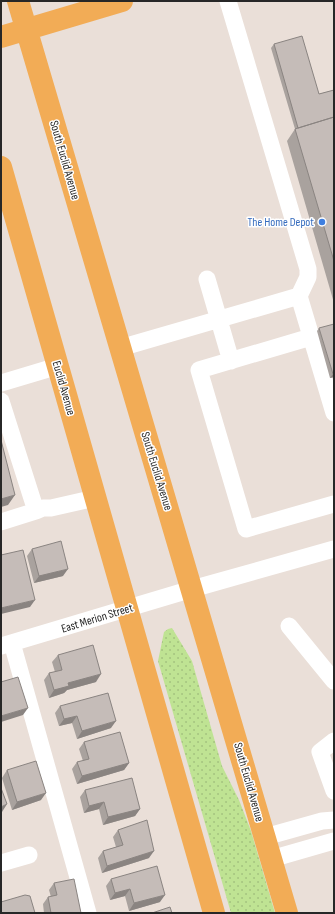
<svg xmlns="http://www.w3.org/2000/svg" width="335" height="914" font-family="'Sofia Sans Condensed',sans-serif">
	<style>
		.grass { fill: url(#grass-dots) }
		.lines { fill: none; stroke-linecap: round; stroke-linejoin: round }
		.minor { stroke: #fff; stroke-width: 17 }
		.major { stroke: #f2ac56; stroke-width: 22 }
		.wall { fill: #a9a29e }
		.shaded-wall { fill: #8a8481 }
		.building { fill: #c5bcb8; stroke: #8a8481 }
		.shop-dot { fill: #3f7fe0; stroke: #fff; stroke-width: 1.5 }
		.labels { text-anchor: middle; stroke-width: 3; stroke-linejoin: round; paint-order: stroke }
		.street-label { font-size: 12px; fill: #272727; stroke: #fff }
		.shop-label { font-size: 12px; fill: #366cbe; stroke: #fff; text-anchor: end }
	</style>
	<defs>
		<pattern id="grass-dots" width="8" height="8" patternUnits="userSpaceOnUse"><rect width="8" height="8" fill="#bfe393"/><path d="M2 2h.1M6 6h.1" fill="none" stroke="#a4c37f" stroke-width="1.8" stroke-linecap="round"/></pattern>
	</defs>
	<rect width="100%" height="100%" fill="#eadfd8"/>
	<path class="grass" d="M172,628l20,33 30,105 17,34 12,31 24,82h-44l-73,-252 6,-29 4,-3z"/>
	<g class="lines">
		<path class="minor" d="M228,1l80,268v8l-9,19 35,117
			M207,279l24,82
			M311,337l-112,33 47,159 88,-25
			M120,348l179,-52
			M1,383l57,-17
			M1,401l35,110 -35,11
			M36,511l7,-3h8l44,-10
			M289,626l45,55
			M12,643l76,270
			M1,646l191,-57 142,-40
			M334,741l-14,11 14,39
			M265,837l57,-16 12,-1
			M271,859l63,-18
			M1,863l28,-8"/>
		<path class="major" d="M18,1l269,912
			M1,37l121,-36
			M1,167l213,746"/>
	</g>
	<path class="wall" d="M274,44l45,50 15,-4v213l-47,-162 8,-12 -24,-81z
		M319,328l15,49 -4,1 -13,-47z
		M32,549l31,27 -29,7 -7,-27z
		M58,655l38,27 -29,8 -3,3 -15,5 -5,-18 5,-7 6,-1 -3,-10z
		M60,706l51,22 -34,11 -5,-16 -13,3 -4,-13z
		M84,742l45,21 -5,7 -47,14 -5,-15 5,-7 6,-1 -4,-12z
		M7,770l34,30 -29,10 -10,-32z
		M85,790l55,19 -5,7 -32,9 -4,-16 -15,4 -4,-16z
		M118,830l31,28 -47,15 -4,-15 5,-7 13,-4 -3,-10z
		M111,879l49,23 -31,9 -4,-15 -15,4 -4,-14z
		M54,883l27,30h-37l-1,-9 5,-7h3l-2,-7z"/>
	<path class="shaded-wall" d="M333,374h1v3l-4,1z
		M15,495l-7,10 -7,2v-8z
		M68,569l-5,7 -29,7 5,-7z
		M35,600l-5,7 -29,7v-6z
		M101,674l-5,8 -29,8 -3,3 -15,5 5,-8 14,-7z
		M28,708l-5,7 -22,7v-6z
		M77,716l-5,7 -13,3 5,-7z
		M116,721l-5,7 -34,11 5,-8z
		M129,763l-5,7 -47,14 5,-8z
		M46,793l-5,7 -29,10 5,-8z
		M104,802l-5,7 -15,4 5,-7z
		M7,804l-5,8h-1v-5z
		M140,809l-5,7 -32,9 5,-8z
		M154,851l-5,7 -47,15 5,-7z
		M130,889l-5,7 -15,4 5,-7z
		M165,895l-5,7 -31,9 5,-8z"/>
	<path class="building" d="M302,36l17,58 15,-4v27l-36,11 -24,-84z
		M334,117v144l-39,-132z
		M334,324v50h-1l-14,-46z
		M1,440l14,55 -14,4z
		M61,541l7,28 -29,7 -7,-27z
		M23,550l12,50 -34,8v-53z
		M93,645l8,29 -33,9 1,3 -15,4 -5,-17 13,-3 -4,-15z
		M18,677l10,31 -27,8v-34z
		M108,693l8,28 -34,10 -5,-15 -13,3 -4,-13z
		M120,732l9,31 -47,13 -5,-14 12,-3 -5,-17z
		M36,761l10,32 -29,9 -10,-32z
		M132,778l8,31 -32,8 -4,-15 -15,4 -4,-16z
		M1,788l6,16 -6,3z
		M147,820l7,31 -47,15 -4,-15 20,-6 -5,-15z
		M157,866l8,29 -31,8 -4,-14 -15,4 -4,-14z
		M74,879l7,34h-30l-3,-16 9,-2 -3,-12z
		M25,895l5,1 5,17h-34v-11z
		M170,907l2,6h-20z"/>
	<circle class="shop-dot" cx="322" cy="222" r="4"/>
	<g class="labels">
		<g class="street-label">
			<text transform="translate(65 160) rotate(74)" y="4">South Euclid Avenue</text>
			<text transform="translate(64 388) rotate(74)" y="4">Euclid Avenue</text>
			<text transform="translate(157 471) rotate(73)" y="4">South Euclid Avenue</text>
			<text transform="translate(97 618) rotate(-17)" y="4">East Merion Street</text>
			<text transform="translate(249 782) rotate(74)" y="4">South Euclid Avenue</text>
		</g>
		<g class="shop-label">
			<text x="314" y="226">The Home Depot</text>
		</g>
	</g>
	<rect width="335" height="914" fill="none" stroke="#272727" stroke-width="4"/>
</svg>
